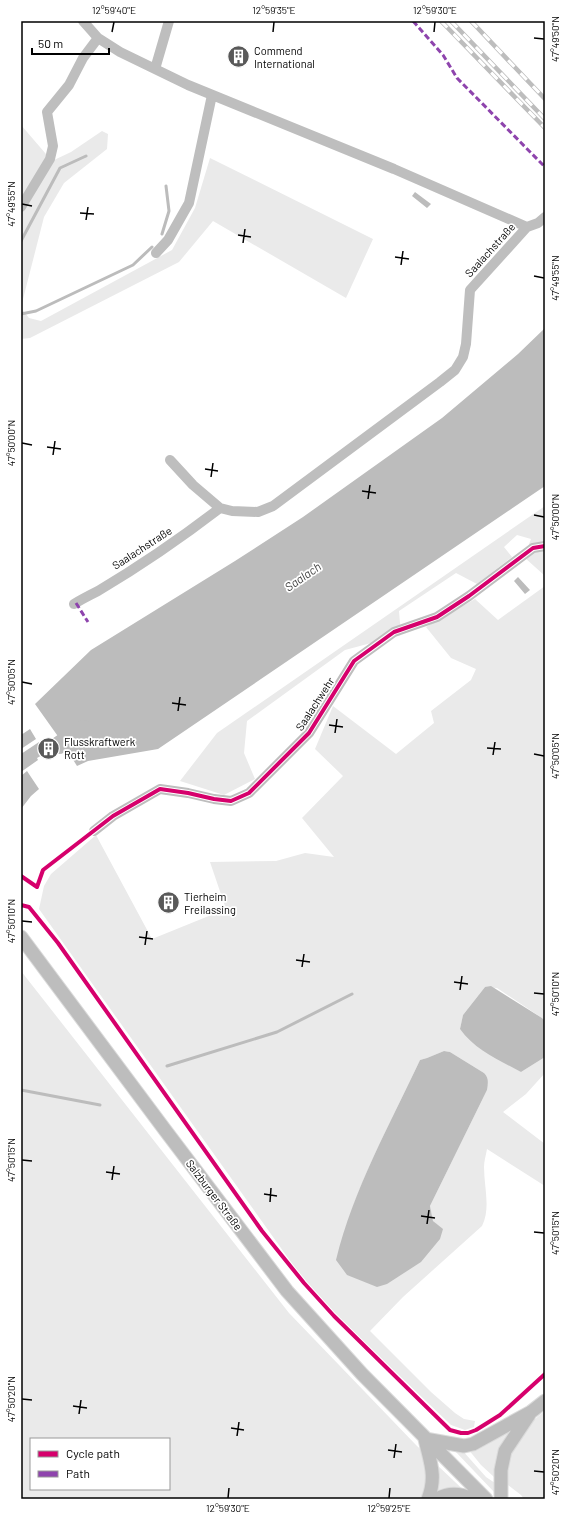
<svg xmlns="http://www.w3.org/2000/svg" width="566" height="1520" font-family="Barlow,sans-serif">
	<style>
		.green { fill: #eaeaea; fill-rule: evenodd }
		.water { fill: #bcbcbc }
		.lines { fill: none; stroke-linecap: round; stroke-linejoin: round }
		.stream { stroke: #bcbcbc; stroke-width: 3 }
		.river { stroke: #bcbcbc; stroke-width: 18 }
		.major-casing { stroke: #dbdbdb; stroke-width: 15 }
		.minor { stroke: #bebebe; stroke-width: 10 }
		.major { stroke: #bdbdbd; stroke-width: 13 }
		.rail-casing { stroke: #bdbdbd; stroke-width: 4.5 }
		.rail { stroke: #fff; stroke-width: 3; stroke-dasharray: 9; stroke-linecap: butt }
		.quiet { stroke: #8e44ad; stroke-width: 3; stroke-dasharray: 6 3; stroke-linecap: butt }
		.cycleway-casing { stroke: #fff; stroke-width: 6 }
		.cycleway { stroke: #d6006c; stroke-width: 4 }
		.ticks { fill: none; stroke: #000; stroke-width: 1.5 }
		.labels { text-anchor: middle; stroke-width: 3.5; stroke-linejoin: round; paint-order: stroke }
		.poi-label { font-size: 11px; fill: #000; stroke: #fff; text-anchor: start }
		.street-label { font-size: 11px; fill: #000; stroke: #fff }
		.water-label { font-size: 12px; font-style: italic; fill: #414141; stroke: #fff }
		.neatline { fill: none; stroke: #000; stroke-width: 1.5 }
		.ticks-label { font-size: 10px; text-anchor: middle; fill: #000 }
	</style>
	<rect width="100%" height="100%" fill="#fff"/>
	<path class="green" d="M21,125l31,36 19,-9 31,-21 6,3 -1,15 -43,34 -20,34 -23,90z
		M210,158l163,81 -27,59 -133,-77 -34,41 -149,76 -9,1v-31l8,10 12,3 131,-71 23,-42z
		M545,506v70l-21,-19 7,-18 -14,-4 -13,12 8,10 -35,27 -21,-11 -57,38 2,24 -56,15 -98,71 -3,32 11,26 -31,16 -44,-14 37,-48z
		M545,586v435l-3,-3 -45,-30 -12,-1 -22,28 -3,14 61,43 24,-15v16l-19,21 -23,18 42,32v42l-58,-37c-1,6 -3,12 -3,18 0,20 7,41 -2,59l-79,71 -33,34 61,61 24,21 9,6 11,2 -1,6 -9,3 -14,-5 -138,-132 -274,-384 5,-23 7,-12 45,-39 56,104 74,-30 -16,-47 66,-1 29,-8 29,4 -32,-39 41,-42 -28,-27 18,-43 63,48 38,-31 -3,-12 40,-31 5,-11 -25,-11 -25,-31 49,-28 23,21zM444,1051l6,1 34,21 3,17 -57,116 3,15 5,5 -101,34c16,-70 53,-136 83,-200l7,-2z
		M21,971l268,342 127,132 57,54h-452zM31,1439h138v50h-138z
		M545,1411v88h-21l-3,-4 -17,-13c1,-7 1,-15 3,-22 4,-16 24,-39 38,-49z
		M512,1428l-16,38 -2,11 -13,-12 -13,-16z
		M454,1450h8l24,27 9,6v10z"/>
	<path class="water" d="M415,192l16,12 -4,4 -15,-12z
		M545,328v158l-387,263 -70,12 -11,5 -15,-24 -27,-38 56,-54 144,-89 68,-44 139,-99 76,-64z
		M518,577l12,13 -5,4 -11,-13z
		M30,729l6,10 -15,10v-14z
		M39,742l7,11 -9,5 1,2 -17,12v-18z
		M27,771l12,18 -8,7 -10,13v-33z
		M491,986l51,32 3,3v36l-24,15c-22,-12 -46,-22 -61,-43l3,-14 22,-28z
		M444,1051l6,1 34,21c5,5 4,10 3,17l-57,116 3,15 10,8 -3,10 -19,23 -34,22 -10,3 -30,-12 -11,-15c17,-70 54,-136 84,-200l7,-2z"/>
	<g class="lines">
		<path class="stream" d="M162,234l7,-23 -3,-25
			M21,241l39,-73 26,-12
			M21,314l15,-3 97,-46 19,-18
			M167,1066l110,-34 75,-38
			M21,1090l79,15"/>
		<path class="river" d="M59,745l24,-16"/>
		<defs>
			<path id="major" d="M21,937l144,193 122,161 75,83 124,125
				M425,1439l39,7 9,-2 58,-32 14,-11
				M425,1439c5,23 12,37 3,60
				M437,1499c11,-6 23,-6 34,0
				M501,1499v-29l4,-19 24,-36"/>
		</defs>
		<use href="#major" class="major-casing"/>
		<path class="minor" d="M83,21l15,17 22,14 68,33 206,84 133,58
			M155,69l14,-48
			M21,207l29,-48 3,-13 -6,-34 22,-27 14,-27 15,-20
			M156,253l12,-13 21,-37 23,-108
			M170,460l23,25 27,23
			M74,604c8,-5 16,-9 24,-13 42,-25 83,-53 122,-83l12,3 26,1 15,-6 167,-124 15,-12 8,-13 3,-13 4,-54 57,-63 11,-4 7,-6
			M94,831l19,-15 47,-27 28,4 26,6 17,2 18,-8 60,-60 45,-72 40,-29 43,-15 32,-21 64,-48 12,-2"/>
		<use href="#major" class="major"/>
		<defs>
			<path id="rail" d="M441,21l104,107
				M451,21l94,98
				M471,21l74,78"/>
		</defs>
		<use href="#rail" class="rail-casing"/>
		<use href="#rail" class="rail"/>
		<path class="quiet" d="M413,21l30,34 14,23 88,89
			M76,603l12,19"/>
		<defs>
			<path id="cycleway" d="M21,876l16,11 6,-17 70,-54 47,-27 28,4 26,6 17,2 18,-8 60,-60 45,-72 40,-29 43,-15 32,-21 64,-48 12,-2
				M21,905l8,2 29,36 204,288 42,52 30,33 116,114 11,3h7l8,-3 24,-15 45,-41"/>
		</defs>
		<use href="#cycleway" class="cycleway-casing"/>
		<use href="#cycleway" class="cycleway"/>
	</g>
	<path class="ticks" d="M112,32l2,-10M273,32l1,-10M434,32l1,-10M534,38l10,1M22,204l10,2M80,213l14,1M86,220l2,-13M238,235l13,2M243,243l2,-14M395,257l14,2M401,265l2,-14M534,276l10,2M22,443l10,2M47,447l14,2M53,455l2,-14M205,469l13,2M211,477l2,-14M362,491l14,2M368,499l2,-14M534,515l10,2M22,682l10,2M172,703l14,2M178,711l2,-14M329,725l14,2M335,733l2,-14M487,748l14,1M534,754l10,2M493,755l2,-13M22,921l10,1M139,937l14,2M145,945l2,-14M296,960l14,2M302,967l2,-13M454,982l14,2M460,990l2,-14M534,993l10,1M22,1160l10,1M106,1172l14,2M112,1180l2,-14M264,1194l13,2M270,1202l1,-14M421,1216l14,2M427,1224l2,-14M534,1232l10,1M22,1399l10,1M73,1406l14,2M79,1414l2,-14M231,1428l13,2M237,1436l2,-14M388,1450l14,2M394,1458l2,-14M534,1471l10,1M228,1498l1,-10M389,1498l1,-10"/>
	<defs>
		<symbol id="building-disc" viewBox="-11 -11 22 22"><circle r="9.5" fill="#595959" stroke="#fff"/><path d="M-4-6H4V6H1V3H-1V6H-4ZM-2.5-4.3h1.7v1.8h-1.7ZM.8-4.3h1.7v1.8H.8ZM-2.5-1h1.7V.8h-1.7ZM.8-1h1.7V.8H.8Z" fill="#fff"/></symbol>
	</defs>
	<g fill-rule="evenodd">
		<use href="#building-disc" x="226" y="44" width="25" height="25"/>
		<use href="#building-disc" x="36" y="736" width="25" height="25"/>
		<use href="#building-disc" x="156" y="890" width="25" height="25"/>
	</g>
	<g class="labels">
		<g class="poi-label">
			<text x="254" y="55">Commend<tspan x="254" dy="13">International</tspan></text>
			<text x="64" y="746">Flusskraftwerk<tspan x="64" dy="13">Rott</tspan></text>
			<text x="184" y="901">Tierheim<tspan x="184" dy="13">Freilassing</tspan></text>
		</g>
		<g class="street-label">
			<text transform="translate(490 250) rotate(-48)" y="4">Saalachstraße</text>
			<text transform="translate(142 548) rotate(-33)" y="4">Saalachstraße</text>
			<text transform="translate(315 704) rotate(-57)" y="4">Saalachwehr</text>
			<text transform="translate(214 1195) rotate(53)" y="4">Salzburger Straße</text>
		</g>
		<g class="water-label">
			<text transform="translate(303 577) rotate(-35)" y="4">Saalach</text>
		</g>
	</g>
	<rect width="566" height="1520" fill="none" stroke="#ffffff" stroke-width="44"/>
	<rect x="30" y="1438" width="140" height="52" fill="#ffffff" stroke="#999999"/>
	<rect x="38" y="1451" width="20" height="6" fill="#d6006c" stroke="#999999"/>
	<text x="66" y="1458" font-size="12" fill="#000000">Cycle path</text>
	<rect x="38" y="1471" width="20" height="6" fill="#8e44ad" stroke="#999999"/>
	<text x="66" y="1478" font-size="12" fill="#000000">Path</text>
	<path d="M32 48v6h77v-6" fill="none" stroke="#000000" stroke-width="2"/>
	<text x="38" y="48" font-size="12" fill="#000000" stroke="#ffffff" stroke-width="3" paint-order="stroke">50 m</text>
	<rect x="22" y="22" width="522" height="1476" class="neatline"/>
	<g class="ticks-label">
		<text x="114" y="14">12°59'40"E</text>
		<text x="274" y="14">12°59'35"E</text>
		<text x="435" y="14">12°59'30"E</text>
		<text transform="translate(555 39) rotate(-90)" y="4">47°49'50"N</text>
		<text transform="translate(11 204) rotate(-90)" y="4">47°49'55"N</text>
		<text transform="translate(555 278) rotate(-90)" y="4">47°49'55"N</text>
		<text transform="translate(11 443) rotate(-90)" y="4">47°50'00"N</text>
		<text transform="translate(555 517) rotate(-90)" y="4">47°50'00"N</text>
		<text transform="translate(11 682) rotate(-90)" y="4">47°50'05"N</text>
		<text transform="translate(555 756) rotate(-90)" y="4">47°50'05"N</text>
		<text transform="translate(11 921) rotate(-90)" y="4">47°50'10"N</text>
		<text transform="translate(555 994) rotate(-90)" y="4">47°50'10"N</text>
		<text transform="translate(11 1160) rotate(-90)" y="4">47°50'15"N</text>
		<text transform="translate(555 1233) rotate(-90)" y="4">47°50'15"N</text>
		<text transform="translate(11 1399) rotate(-90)" y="4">47°50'20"N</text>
		<text transform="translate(555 1472) rotate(-90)" y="4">47°50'20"N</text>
		<text x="228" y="1512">12°59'30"E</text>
		<text x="389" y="1512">12°59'25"E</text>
	</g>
</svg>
